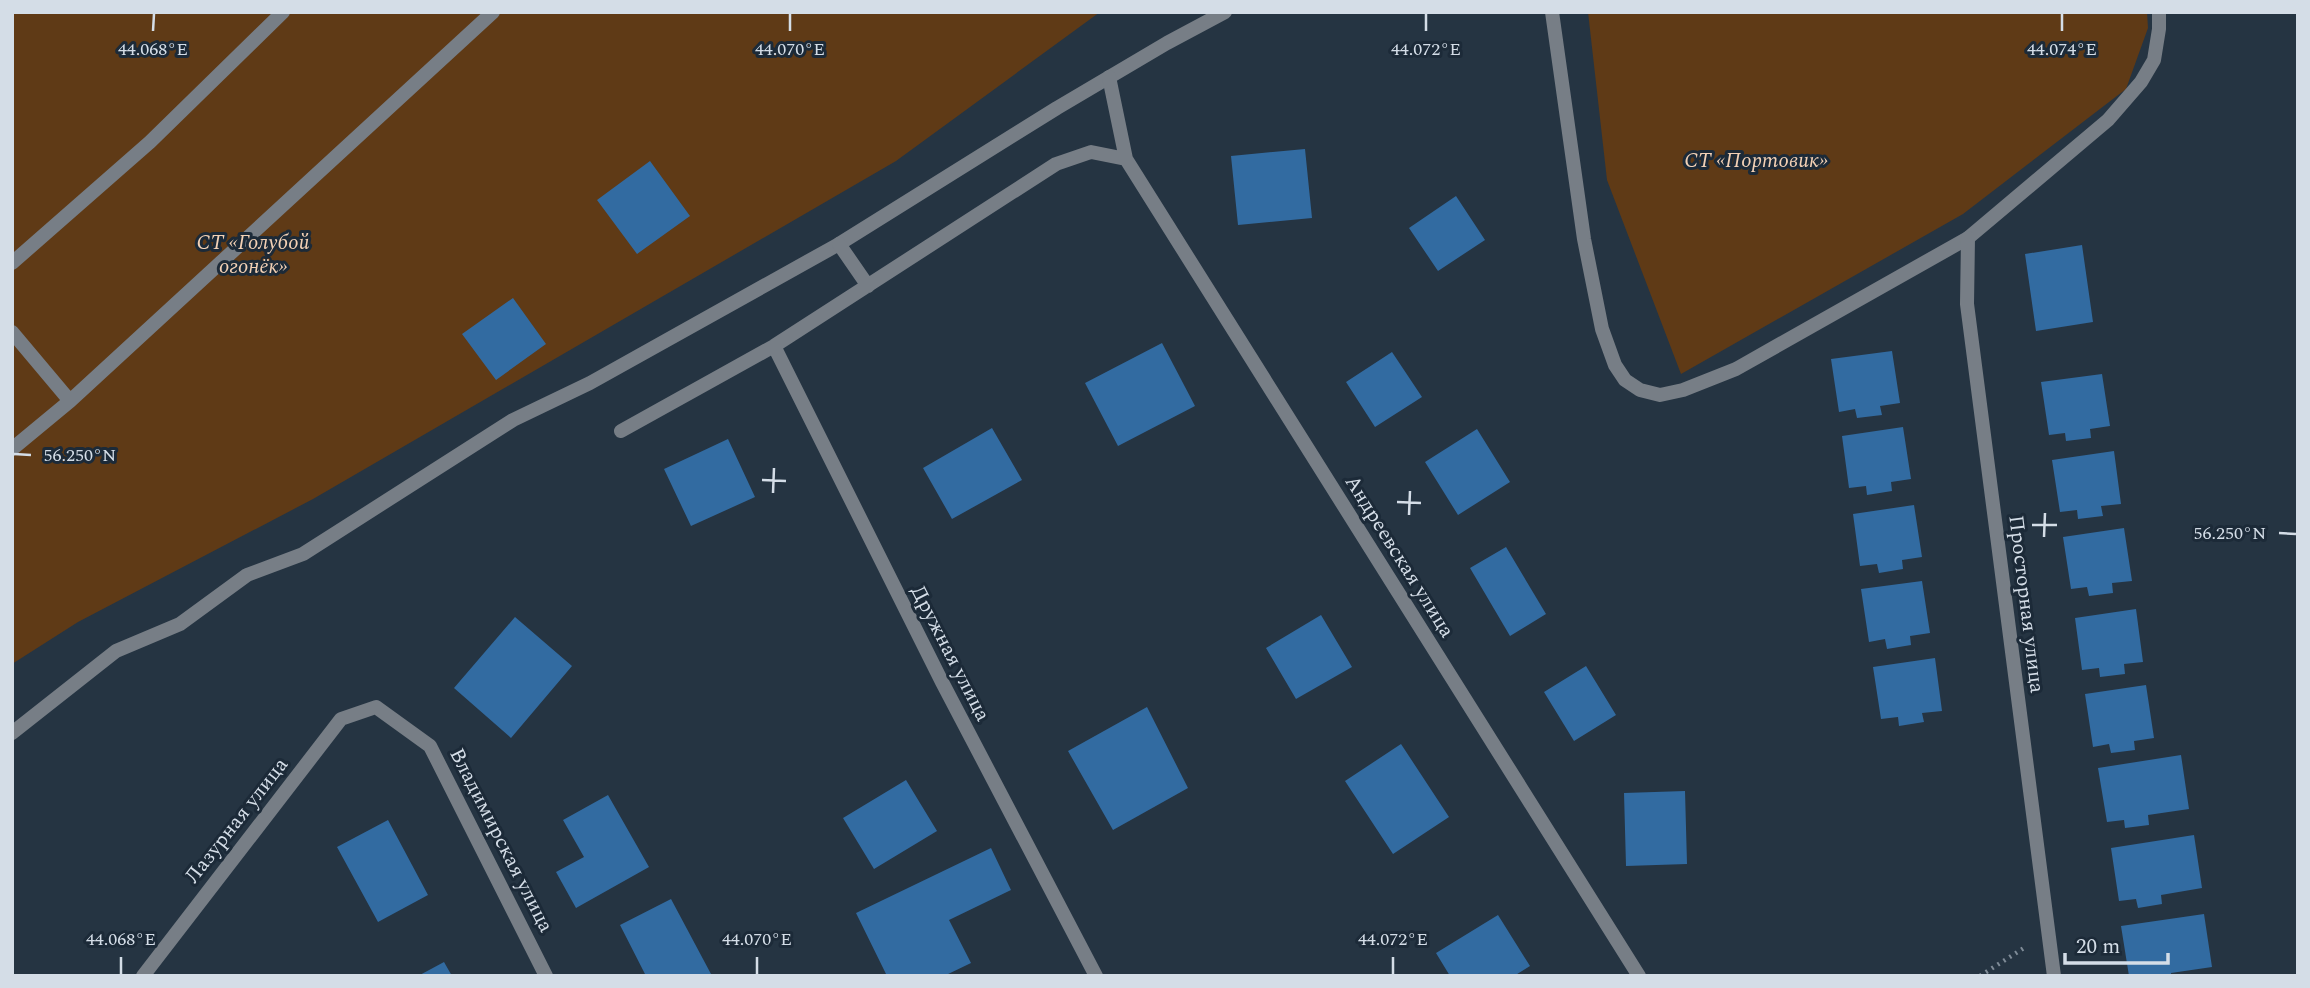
<svg xmlns="http://www.w3.org/2000/svg" width="2310" height="988" font-family="Spectral,serif">
	<style>
		.green { fill: #5f3a16 }
		.building { fill: #326ba1 }
		.lines { fill: none; stroke-linecap: round; stroke-linejoin: round }
		.path { stroke: #7f8b97; stroke-width: 4.5; stroke-dasharray: 2 5; stroke-linecap: butt }
		.lane { stroke: #777e86; stroke-width: 14 }
		.street { stroke: #777e86; stroke-width: 14 }
		.ticks { fill: none; stroke: #d4dde7; stroke-width: 2.5 }
		.labels { text-anchor: middle; stroke-width: 6; stroke-linejoin: round; paint-order: stroke }
		.park-label { font-size: 21px; font-style: italic; fill: #f3d1b5; stroke: #1c2a38 }
		.street-label { font-size: 21px; fill: #d4dde7; stroke: #1c2a38 }
		.ticks-label { font-size: 18px; text-anchor: middle; fill: #d4dde7; stroke: #1c2a38; stroke-width: 6; stroke-linejoin: round; paint-order: stroke }
	</style>
	<rect width="100%" height="100%" fill="#253442"/>
	<path class="green" d="M12,12h1088l-204,149 -583,338 -235,123 -66,42z
		M1588,12h559l1,16 -22,61 -163,125 -282,160 -74,-194z"/>
	<path class="building" d="M1305,149l7,69 -74,7 -7,-69z
		M650,161l40,55 -53,38 -40,-54z
		M1456,196l29,44 -47,31 -29,-43z
		M2082,245l11,77 -57,9 -11,-77z
		M513,298l33,46 -50,36 -34,-46z
		M1162,343l33,63 -77,40 -33,-63z
		M1892,351l8,52 -20,3 2,9 -25,3 -2,-9 -16,3 -8,-53z
		M1392,352l30,45 -47,30 -29,-45z
		M2102,374l8,52 -20,3 1,9 -25,3 -1,-8 -16,2 -8,-53z
		M1903,427l8,52 -20,3 1,9 -25,4 -1,-9 -17,2 -7,-52z
		M992,428l30,52 -70,39 -29,-51z
		M1477,429l33,53 -52,33 -33,-53z
		M728,439l27,58 -64,29 -27,-57z
		M2114,451l7,53 -20,2 2,10 -25,3 -1,-9 -17,2 -8,-52z
		M1914,505l8,52 -20,3 1,9 -24,4 -2,-9 -17,2 -7,-52z
		M2124,528l8,53 -20,2 1,10 -24,3 -2,-9 -16,2 -8,-52z
		M1506,547l40,67 -36,22 -40,-68z
		M1922,581l8,52 -20,3 1,9 -24,4 -2,-10 -16,3 -8,-53z
		M2136,609l7,53 -19,2 1,10 -25,3 -1,-9 -17,2 -7,-52z
		M1321,615l31,52 -56,32 -30,-51z
		M515,617l57,49 -61,72 -57,-50z
		M1935,658l7,53 -20,2 2,9 -25,4 -1,-9 -17,2 -8,-52z
		M1586,666l30,49 -42,26 -30,-49z
		M2146,685l8,53 -20,3 1,9 -24,3 -2,-9 -16,3 -8,-53z
		M1147,707l41,81 -75,42 -45,-79z
		M1401,744l48,73 -56,37 -48,-73z
		M2181,755l8,54 -41,6 1,10 -24,3 -1,-8 -17,2 -9,-54z
		M906,780l31,51 -63,38 -31,-51z
		M1685,791l2,73 -61,2 -2,-73z
		M608,795l41,72 -73,41 -20,-36 28,-15 -21,-37z
		M388,820l40,75 -50,27 -41,-75z
		M2194,835l8,53 -41,7 1,9 -24,4 -2,-9 -17,2 -8,-53z
		M991,848l20,42 -62,30 22,43 -27,13h-57l-31,-63z
		M671,899l40,75 -4,2h-61l-26,-51z
		M2204,914l8,53 -41,6v3h-42l-8,-50z
		M1498,915l32,51 -16,10h-64l-14,-23z
		M444,962l8,14h-34z"/>
	<g class="lines">
		<path class="path" d="M1980,976l47,-30"/>
		<path class="lane" d="M1552,12l32,227 18,90 13,36 10,15 15,10 20,5 23,-5 53,-21 232,-131 140,-118 33,-38 13,-22 5,-31v-17
			M12,263l138,-121 133,-130
			M12,332l58,69
			M12,449l58,-48 423,-389
			M12,733l104,-82 64,-27 67,-49 56,-21 210,-134 77,-37 249,-139 218,-136 110,-65 58,-31"/>
		<path class="street" d="M1109,77l17,82 513,817
			M1968,238l-1,66 87,672
			M839,244l29,42
			M774,346l168,336 154,294
			M621,431l153,-85 282,-182 35,-12 35,7
			M143,976l198,-257 35,-12 54,39 116,230"/>
	</g>
	<path class="ticks" d="M153,31l1,-17M790,31v-17M1426,31v-17M2062,31v-17M14,454l17,1M762,480l24,1M773,493l1,-25M1397,502l24,1M1409,515l1,-24M2032,525h25M2279,533l17,1M2044,537l1,-24M121,974v-17M757,974v-17M1393,974v-17"/>
	<g class="labels">
		<g class="park-label">
			<text x="1756" y="167">СТ «Портовик»</text>
			<text x="253" y="249">СТ «Голубой<tspan x="253" dy="24">огонёк»</tspan></text>
		</g>
		<g class="street-label">
			<text transform="translate(1400 556) rotate(58)" y="7">Андреевская улица</text>
			<text transform="translate(2027 604) rotate(83)" y="7">Просторная улица</text>
			<text transform="translate(951 653) rotate(63)" y="7">Дружная улица</text>
			<text transform="translate(236 820) rotate(-52)" y="7">Лазурная улица</text>
			<text transform="translate(502 840) rotate(63)" y="7">Владимирская улица</text>
		</g>
	</g>
	<g class="ticks-label">
		<text x="153" y="55">44.068°E</text>
		<text x="790" y="55">44.070°E</text>
		<text x="1426" y="55">44.072°E</text>
		<text x="2062" y="55">44.074°E</text>
		<text x="80" y="461">56.250°N</text>
		<text x="2230" y="539">56.250°N</text>
		<text x="121" y="945">44.068°E</text>
		<text x="757" y="945">44.070°E</text>
		<text x="1393" y="945">44.072°E</text>
	</g>
	<rect width="2310" height="988" fill="none" stroke="#d4dde7" stroke-width="28"/>
	<path d="M2065 953v10h103v-10" fill="none" stroke="#d4dde7" stroke-width="3.5"/>
	<text x="2076" y="953" font-size="21" fill="#d4dde7" stroke="#1c2a38" stroke-width="5" paint-order="stroke">20 m</text>
</svg>
